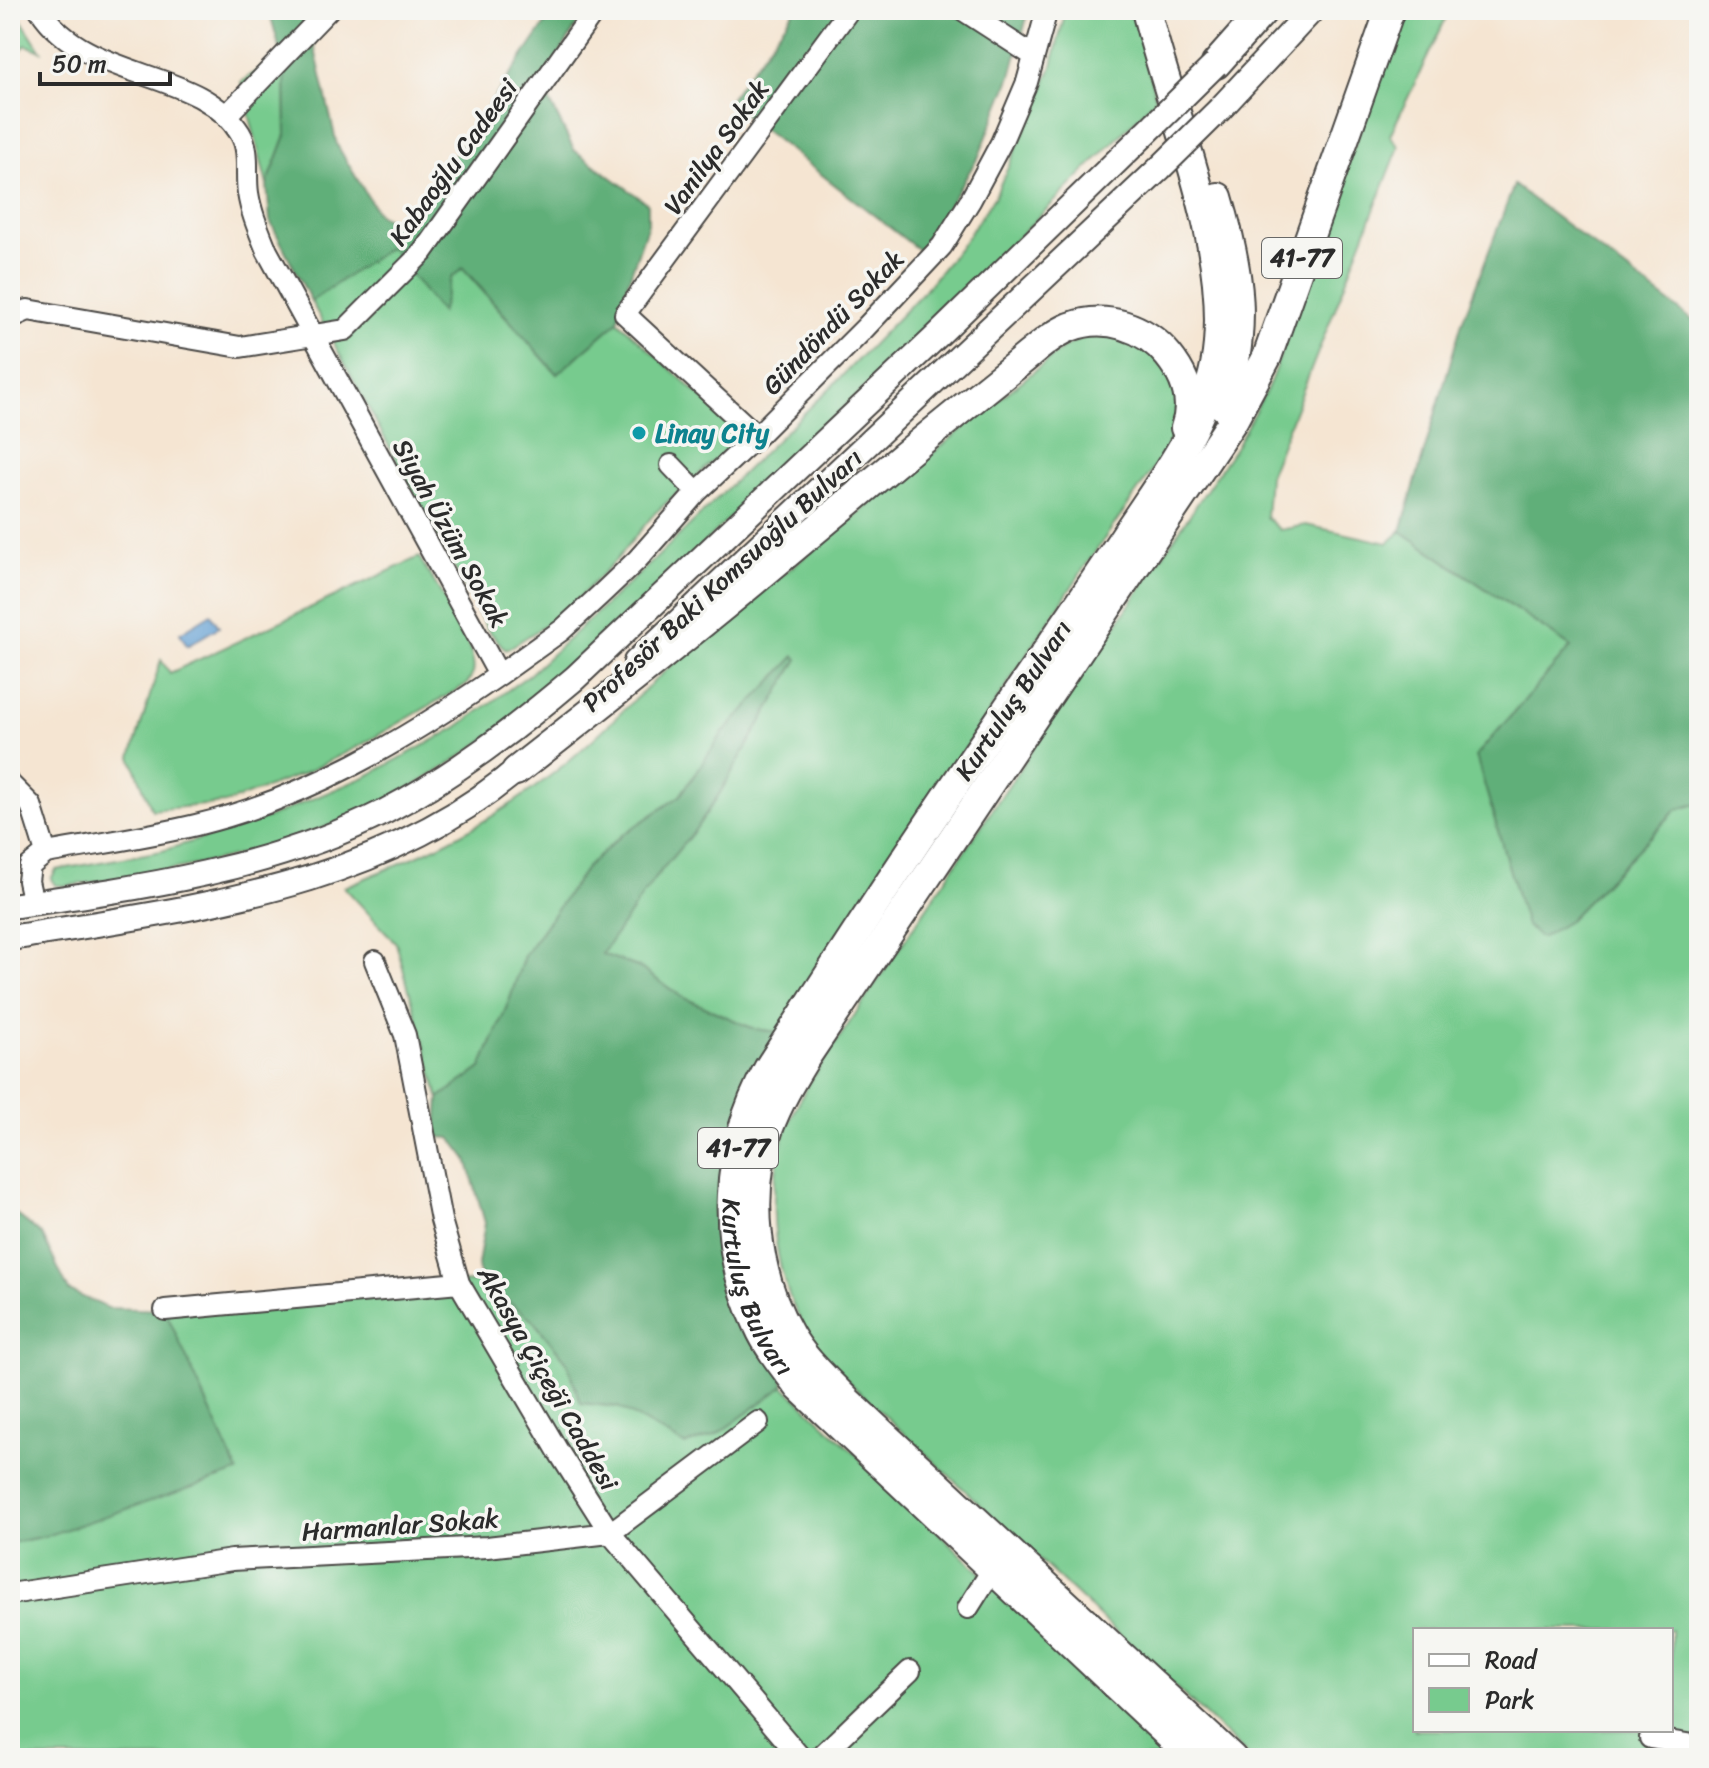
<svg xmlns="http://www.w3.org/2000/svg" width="1709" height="1768" font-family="Sriracha,sans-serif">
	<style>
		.green { fill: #77cb8e; stroke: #517b5c; stroke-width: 2; fill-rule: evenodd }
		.forest { fill: #61af79; stroke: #466d52; stroke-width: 2 }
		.water { fill: #629fd3; stroke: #46657f; stroke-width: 2 }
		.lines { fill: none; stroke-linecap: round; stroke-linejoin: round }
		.minor-casing { stroke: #494744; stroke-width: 24 }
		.major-casing { stroke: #494744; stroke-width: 28 }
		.highway-casing { stroke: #494744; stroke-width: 32 }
		.minor { stroke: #fff; stroke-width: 20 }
		.major { stroke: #fff; stroke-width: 24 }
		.highway { stroke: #fff; stroke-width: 28 }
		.major-bridge-casing { stroke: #494744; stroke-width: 28; stroke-linecap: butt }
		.major-bridge { stroke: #fff; stroke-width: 24 }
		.culture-dot { fill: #0f9aa8; stroke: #f6f6f2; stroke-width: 3 }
		.labels { text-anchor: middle; stroke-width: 7; stroke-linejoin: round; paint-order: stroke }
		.shield { fill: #f6f6f2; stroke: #686867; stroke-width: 2 }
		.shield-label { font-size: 24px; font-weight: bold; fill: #2b2b2b }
		.street-label { font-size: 26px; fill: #2b2b2b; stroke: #f6f6f2 }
		.culture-label { font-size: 26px; font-weight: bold; fill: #0d838f; stroke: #f6f6f2; text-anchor: start }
	</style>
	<rect width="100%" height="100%" fill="#f6f6f2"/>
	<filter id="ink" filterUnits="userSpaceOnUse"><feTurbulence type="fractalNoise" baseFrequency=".0125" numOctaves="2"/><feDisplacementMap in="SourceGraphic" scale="16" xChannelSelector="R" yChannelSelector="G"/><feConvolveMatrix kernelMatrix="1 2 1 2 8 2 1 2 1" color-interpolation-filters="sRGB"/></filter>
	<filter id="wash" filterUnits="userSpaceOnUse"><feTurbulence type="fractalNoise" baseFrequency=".006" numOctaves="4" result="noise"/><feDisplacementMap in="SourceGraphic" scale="32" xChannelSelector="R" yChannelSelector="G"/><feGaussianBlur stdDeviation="1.8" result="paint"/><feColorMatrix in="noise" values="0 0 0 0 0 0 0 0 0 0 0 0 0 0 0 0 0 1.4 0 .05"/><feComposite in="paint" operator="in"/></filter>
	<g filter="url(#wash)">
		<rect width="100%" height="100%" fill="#f5e5d2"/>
		<path class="green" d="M10,10h5l26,41 -15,-6 -16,15z
			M1066,10h66l24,89c-134,137 -272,270 -410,403 -111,107 -226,234 -367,302 -103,50 -202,67 -313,82l-11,-1 -4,-6 5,-9 106,-19 105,-33 100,-42 89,-48 74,-54 122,-112 188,-184 84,-87 39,-48 32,-47 36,-80 20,-47z
			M1405,10h45l-60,125 9,12 -130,329 -3,41 14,13 26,-5 82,18 13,-12 170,116 -95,109 91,166 109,-112 23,-7v955h-448l-417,-390c-53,-57 -70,-137 -55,-213 4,-24 17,-47 28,-69l429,-640 32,-59 25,-65 47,-138zM1415,1630h256v100h-256z
			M281,54l4,14 1,67 -19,50 -26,-103z
			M390,247l61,31 11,-10 95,106 61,-53 125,114 -89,79 -37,45 -55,56 -56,35 -19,-21 -176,-328z
			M1091,333c54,2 55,15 88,53v32l-14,34 -81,116 -305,464 -25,-3 -72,-32 -42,-29 -39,-14 53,-75 41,-49 23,-34 80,-137 -75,74 -43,63 -58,39 -35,32 -63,89 -14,43 -29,69 -42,30 -43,-155 -52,-56c74,-30 138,-58 202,-108 51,-38 91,-86 140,-126 126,-102 251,-204 377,-305z
			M419,557c13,23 61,92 54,116 -1,4 -4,7 -6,11l-106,61 -56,28 -79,30 -74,7 -21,-53 30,-97 9,13z
			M480,1281l52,38 35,43 14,41 37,4 67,37 99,-58 392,372h-652l-2,-3 -22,3h-490v-215l36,-7 119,-226z"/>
		<path class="forest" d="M269,10h37l31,135 41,69 26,14 151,-218h31l-32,53 -5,37 25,50 74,54v20l-22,64 -8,33 -61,53 -94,-106 -12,10 -10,35 -51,-66 -79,54 -41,-80 -3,-36 19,-50 -1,-67z
			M795,10h234l-18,66 -32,80 -59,95 -192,-149z
			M1514,185l185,140v478l-23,7 -109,112 -26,16 -15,-12 -50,-170 95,-109 -170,-116 61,-209z
			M795,656l3,3 -80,137 -23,34 -41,49 -52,75 38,14 42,29 72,32 25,3 -36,66 41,288 -68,49 -31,10 -67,-38 -37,-4 -14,-41 -35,-43 -52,-38 -2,-17 7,-41 -18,-64 -16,-21 -15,-1 3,-39 42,-30 29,-69 14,-43 63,-89 35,-32 58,-39 43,-63z
			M10,1209l32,26 27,56 39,17 57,2 73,162 -192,64 -36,7z"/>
		<path class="water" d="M211,614l8,13 -32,19 -7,-13z"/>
	</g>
	<g filter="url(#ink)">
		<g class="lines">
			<defs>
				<path id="minor" d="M963,10l71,46
					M227,115l101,-105
					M10,318l18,-8 212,37 105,-17 78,-78 172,-242
					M757,436l-132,-122 224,-304
					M671,465l26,27
					M499,675l63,-45 37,-34 38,-36 60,-68 60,-56 108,-108 77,-82 28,-45 31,-58 26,-61 20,-72
					M10,784l21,21 15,48
					M33,903l-5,-22 2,-15 16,-13c50,-9 101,-16 150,-28 112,-27 209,-85 303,-150l-232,-424c-8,-20 -16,-38 -19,-58 -3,-20 3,-42 -8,-60 -41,-66 -152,-50 -200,-123
					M375,961l30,74 36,185 18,63 99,168 52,82 191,225
					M165,1310l294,-27
					M10,1594l222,-34 255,-13 123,-14 148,-111
					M968,1608l24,-38
					M1650,1738l49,8
					M819,1758l91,-87"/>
				<path id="major" d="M1220,109l92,-99
					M636,662l524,-494
					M10,906c128,-18 260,-36 376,-95 69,-36 130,-83 189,-133l361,-341 220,-214
					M10,938c181,-30 377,-50 519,-179"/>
				<g id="highway">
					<path id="s1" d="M1146,10c26,106 81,225 72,334 -6,74 -55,133 -94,193 -41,62 -84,123 -126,185 -79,114 -155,230 -230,347 -44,79 -49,174 -10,256 10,23 26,42 41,62l394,371"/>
					<path d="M1216,64l48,-54"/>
					<path d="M1218,197c23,78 30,131 6,210"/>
					<path d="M516,771c78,-61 156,-122 232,-185 57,-47 112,-94 168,-140 33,-27 66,-54 99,-80 18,-14 34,-30 55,-39 35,-14 75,0 98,28 17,21 27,46 17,73"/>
					<path d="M1232,1758l-386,-358c-19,-20 -42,-40 -56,-65 -35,-60 -44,-141 -21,-207 9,-25 23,-48 37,-71l428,-638 33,-62 123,-347"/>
				</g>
			</defs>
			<use href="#minor" class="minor-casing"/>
			<use href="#major" class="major-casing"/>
			<use href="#highway" class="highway-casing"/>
			<use href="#minor" class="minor"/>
			<use href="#major" class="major"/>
			<use href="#highway" class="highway"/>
			<defs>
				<path id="major-bridge" d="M1156,123l60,-59
					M1160,168l60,-59"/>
			</defs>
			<use href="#major-bridge" class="major-bridge-casing"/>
			<use href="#major-bridge" class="major-bridge"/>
		</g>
	</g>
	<circle class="culture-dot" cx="639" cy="433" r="8"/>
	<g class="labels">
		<g class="shield">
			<rect x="1262" y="238" width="80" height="40" rx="6"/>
			<rect x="698" y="1128" width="80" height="40" rx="6"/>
		</g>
		<g class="shield-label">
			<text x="1302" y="266">41-77</text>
			<text x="738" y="1156">41-77</text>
		</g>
		<g class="street-label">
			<text transform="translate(716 147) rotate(-54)" y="9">Vanilya Sokak</text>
			<text transform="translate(453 162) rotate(-54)" y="9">Kabaoğlu Cadeesi</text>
			<text transform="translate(833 322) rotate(-46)" y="9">Gündöndü Sokak</text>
			<text transform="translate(451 533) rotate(61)" y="9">Siyah Üzüm Sokak</text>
			<text transform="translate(722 580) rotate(-43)" y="9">Profesör Baki Komsuoğlu Bulvarı</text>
			<text transform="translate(1013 700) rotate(-56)" y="9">Kurtuluş Bulvarı</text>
			<text dy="9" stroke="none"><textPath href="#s1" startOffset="1430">Kurtuluş Bulvarı</textPath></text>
			<text transform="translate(548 1378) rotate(60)" y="9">Akasya Çiçeği Caddesi</text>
			<text transform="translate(400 1525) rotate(-4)" y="9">Harmanlar Sokak</text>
		</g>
		<g class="culture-label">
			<text x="655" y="442">Linay City</text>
		</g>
	</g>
	<rect width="1709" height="1768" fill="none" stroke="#f6f6f2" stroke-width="40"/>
	<rect x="1413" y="1628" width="260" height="104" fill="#f6f6f2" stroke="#a5a5a2" stroke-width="2"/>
	<rect x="1429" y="1654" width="40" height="12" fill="#ffffff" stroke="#a5a5a2" stroke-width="2"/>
	<text x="1485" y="1668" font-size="24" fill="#2b2b2b">Road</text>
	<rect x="1429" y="1688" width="40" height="24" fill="#77cb8e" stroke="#a5a5a2" stroke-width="2"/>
	<text x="1485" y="1708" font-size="24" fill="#2b2b2b">Park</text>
	<path d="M40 72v12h130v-12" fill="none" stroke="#2b2b2b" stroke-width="4"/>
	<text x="52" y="72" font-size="24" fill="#2b2b2b" stroke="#f6f6f2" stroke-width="6" paint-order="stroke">50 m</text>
</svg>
